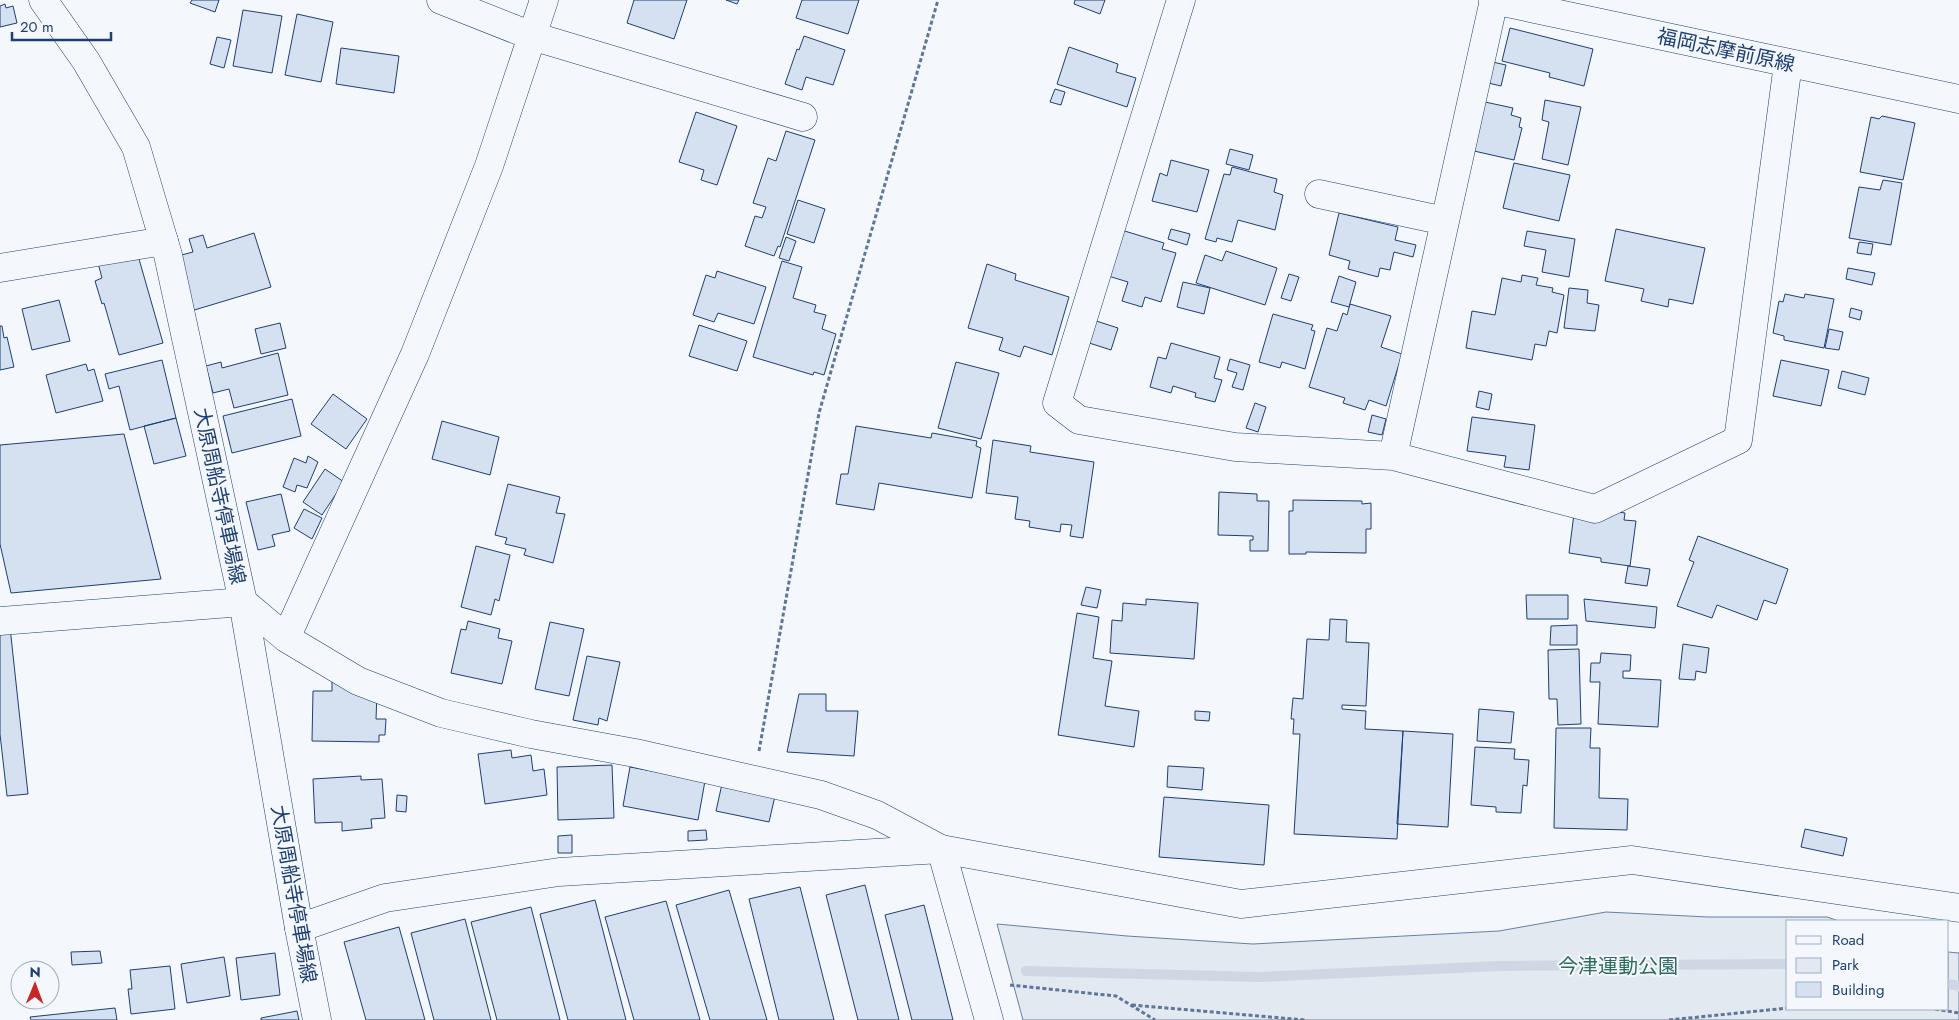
<svg xmlns="http://www.w3.org/2000/svg" width="1959" height="1020" font-family="Jost,'Noto Sans JP',sans-serif">
	<style>
		.park { fill: #e3e9f0; stroke: #687fa3 }
		.lines { fill: none; stroke-linecap: round; stroke-linejoin: round }
		.stream { stroke: #cfd7e4; stroke-width: 10 }
		.building { fill: #d5e0f0; stroke: #1d3f73 }
		.minor-casing { stroke: #1d3f73; stroke-width: 29 }
		.tertiary-casing { stroke: #1d3f73; stroke-width: 29 }
		.secondary-casing { stroke: #1d3f73; stroke-width: 29 }
		.primary-casing { stroke: #1d3f73; stroke-width: 29 }
		.path { stroke: #5e769c; stroke-width: 3; stroke-dasharray: 4 2.5; stroke-linecap: butt }
		.minor { stroke: #f4f7fb; stroke-width: 28 }
		.tertiary { stroke: #f4f7fb; stroke-width: 28 }
		.secondary { stroke: #f4f7fb; stroke-width: 28 }
		.primary { stroke: #f4f7fb; stroke-width: 28 }
		.labels { text-anchor: middle; stroke-width: 4; stroke-linejoin: round; paint-order: stroke }
		.street-label { font-size: 20px; fill: #1d3f73; stroke: #f4f7fb }
		.park-label { font-size: 20px; fill: #2c6c60; stroke: #f4f7fb }
	</style>
	<rect width="100%" height="100%" fill="#f4f7fb"/>
	<path class="park" d="M1606,912l102,5h119l12,4h-51v88h160v-57l11,1v67h-936l-26,-96 130,12 126,8 246,-13z"/>
	<g class="lines">
		<path class="stream" d="M1026,971l234,6 239,-11 289,-2
			M1948,984l11,2"/>
	</g>
	<path class="building" d="M192,0h27l-4,12 -25,-9z
		M634,0h53l-13,39 -47,-16z
		M726,0h13l-2,4z
		M802,0h57l-11,34 -52,-16z
		M1075,0h30l-5,14 -26,-10z
		M5,4l1,4 7,-2 4,17 -17,4v-21z
		M243,10l39,6 -10,57 -39,-7z
		M297,14l36,8 -12,60 -36,-7z
		M1510,28l83,21 -9,37 -35,-9 1,-4 -48,-12z
		M804,36l41,14 -12,35 -27,-8 -4,13 -17,-6 12,-35 2,1z
		M217,37l14,3 -7,28 -14,-4z
		M1069,47l49,17 -2,8 20,6 -9,29 -70,-23z
		M341,48l58,8 -5,37 -58,-9z
		M1488,61l18,4 -5,21 -17,-4z
		M1055,89l10,3 -4,13 -11,-3z
		M1545,100l36,7 -13,58 -26,-6 7,-37 -7,-2z
		M1485,102l28,6 -2,7 10,3 -2,9 3,1 -8,32 -40,-9z
		M696,112l41,14 -20,59 -16,-5 3,-10 -25,-8z
		M1882,116l33,7 -12,57 -43,-8 11,-55 8,2z
		M786,131l29,9 -35,107 -2,-1 -4,10 -29,-10 10,-30 7,2 4,-11 -13,-4 15,-45 8,3z
		M1230,149l23,6 -4,15 -23,-6z
		M1171,160l38,10 -12,42 -45,-11 8,-28 7,3z
		M1514,163l56,12 -11,46 -56,-13z
		M1232,167l45,12 -3,13 9,3 -8,35 -37,-10 -6,22 -15,-4 -1,4 -11,-3 19,-65 6,1z
		M1883,180l19,3 -11,62 -42,-7 10,-51 21,3z
		M798,200l27,9 -11,34 -27,-9z
		M1339,213l59,14 -3,13 21,5 -3,12 -19,-5 -4,18 -10,-2 -2,9 -30,-8 2,-8 -21,-6z
		M1118,229l46,14 -2,6 14,4 -15,49 -16,-5 -3,10 -20,-6 6,-19 -23,-7z
		M1171,229l19,5 -3,11 -19,-6z
		M1616,229l89,19 -12,56 -24,-5 -1,8 -27,-6 3,-12 -39,-8z
		M1527,231l48,8 -6,38 -27,-5 4,-22 -22,-4z
		M254,233l17,54 -80,24 -17,-54 19,-5 -4,-13 14,-4 4,13z
		M786,237l10,4 -7,20 -10,-3z
		M1859,242l14,2 -2,11 -14,-2z
		M1226,251l51,17 -12,37 -69,-22 9,-28 17,6z
		M139,259l24,84 -44,12 -15,-52 -2,1 -7,-23 7,-3 -4,-15z
		M782,261l20,6 -9,31 23,7 -2,7 12,3 -4,14 14,5 -12,41 -10,-3 -1,3 -60,-18z
		M987,264l29,10 -1,6 54,17 -17,58 -28,-9 -4,11 -21,-7 4,-12 -35,-10z
		M1848,268l27,5 -3,12 -26,-6z
		M717,271l49,16 -12,37 -36,-11 -4,9 -21,-7 13,-40 9,3z
		M1289,274l10,3 -8,24 -10,-3z
		M1522,275l16,3 -2,7 17,3 -1,4 12,3 -7,38 -8,-2 -3,15 -11,-2 -3,16 -66,-12 6,-37 23,4 7,-37 19,4z
		M1339,276l17,6 -7,25 -18,-5z
		M1183,282l27,6 -6,26 -27,-7z
		M1569,288l19,2 -1,13 12,2 -4,26 -31,-3z
		M1785,294l19,4 1,-4 29,5 -10,49 -40,-8v-4l-11,-3 6,-32 4,1z
		M59,300l11,41 -38,9 -10,-41z
		M1350,304l41,12 -10,31 21,7 -16,52 -17,-6 -4,10 -22,-7 2,-5 -36,-11 18,-59 10,3 6,-18 4,2z
		M1851,308l11,3 -2,9 -11,-3z
		M1273,314l40,11 -2,5 4,1 -10,38 -23,-7 -2,6 -21,-6z
		M1090,319l28,9 -7,22 -28,-9z
		M280,323l6,25 -25,6 -6,-25z
		M699,325l48,16 -10,30 -48,-15z
		M0,326h2l2,12 3,-1 7,30 -14,3z
		M1829,329l14,3 -4,18 -14,-2z
		M1171,343l49,14 -6,21 8,2 -7,22 -20,-5 1,-4 -23,-7 -2,7 -21,-6 8,-30 8,2z
		M278,353l10,42 -54,13 -5,-19 -16,4 -7,-27 15,-4 1,6z
		M1230,359l20,6 -7,25 -11,-3 5,-14 -10,-3z
		M162,360l14,58 -46,12 -11,-44 -10,3 -4,-15z
		M1781,360l48,10 -8,36 -48,-10z
		M956,362l43,11 -18,66 -43,-11z
		M86,364l2,7 6,-2 9,32 -47,12 -10,-38z
		M1842,371l27,7 -4,17 -27,-7z
		M1479,391l13,3 -3,16 -13,-3z
		M333,394l34,25 -21,30 -35,-25z
		M292,399l9,37 -69,17 -9,-37z
		M1255,403l11,4 -8,25 -12,-4z
		M1372,415l14,4 -4,16 -14,-3z
		M1472,417l63,8 -6,45 -25,-3 2,-11 -39,-5z
		M176,418l10,38 -32,8 -10,-38z
		M442,421l57,16 -9,38 -58,-16z
		M856,426l75,12 1,-5 45,8 -1,5 5,2 -9,50 -93,-15 -5,27 -38,-6 5,-30h7z
		M124,434l37,145 -150,14 -11,-49v-99z
		M993,440l38,6 -1,6 64,10 -11,76 -13,-2 2,-11 -11,-1 -1,8 -31,-5 1,-6 -15,-2 3,-22 -32,-4z
		M308,456l10,6 -11,26 -10,-3 -2,7 -12,-5 11,-29 12,5z
		M325,469l19,13 -22,33 -19,-13z
		M508,484l52,13 -4,16 9,1 -12,49 -29,-8 2,-6 -21,-5 2,-6 -12,-3z
		M1219,492l38,2v7h12l-1,50h-18v-11h3v-4l-35,-1z
		M281,494l9,37 -18,4 3,11 -17,4 -12,-48z
		M1293,500l69,1v3l9,-1v26h-5v24l-60,-1v2h-17v-43h4z
		M1575,506l50,7 -1,7 12,1 -6,45 -29,-4v-4l-32,-5z
		M304,509l18,9 -10,21 -18,-11z
		M1698,536l90,33 -12,35 -12,-4 -7,20 -40,-15 -5,13 -35,-12 17,-44 -5,-2z
		M476,546l34,9 -11,46 -4,-2 -4,16 -30,-8z
		M1628,566l22,3 -3,17 -22,-3z
		M1086,587l15,3 -4,18 -16,-3z
		M1526,595h42v24h-41z
		M1146,599l52,4 -4,56 -84,-6 2,-33 10,1 1,-18 23,2z
		M1584,599l73,8 -2,21 -69,-7z
		M1077,613l22,4 -6,41 19,3 -7,45 34,5 -5,36 -76,-12z
		M1330,619l17,1 -1,22 23,1 -3,63 -24,-1v4l24,2 -1,18 38,2 -6,108 -103,-5 6,-100h-7l1,-15h-3l2,-21 10,1 4,-60 22,1z
		M468,621l32,8 -2,9 14,3 -10,43 -51,-11 10,-44 5,1z
		M550,622l34,7 -15,67 -34,-7z
		M1577,625v20h-27l1,-19z
		M10,627l18,167 -21,2 -7,-62v-106z
		M1683,644l26,4 -3,25 -10,-2 -1,9 -16,-1z
		M1579,649l2,75 -23,1 -1,-26h-8l-1,-49z
		M1601,653l30,2 -1,16h-7v7l38,2 -3,47 -60,-3 2,-42h-10l1,-19h9z
		M587,656l33,6 -13,59 -8,-3 -1,7 -25,-5z
		M332,680l45,13 -1,26h10l-1,16h-6v7l-67,-1 1,-50h19z
		M799,694h27v17h32l-4,45 -67,-4z
		M1479,709l35,3 -3,31 -34,-2z
		M1195,711l15,1 -1,9 -14,-1z
		M1556,728h35l-1,20h10l-1,50 29,1 -1,31 -73,-2z
		M1403,731l50,3 -5,93 -51,-3z
		M1475,747l40,2 -1,10 15,1 -2,26 -4,-1 -2,28 -25,-1v-5l-25,-2z
		M511,750l1,8 19,-3 2,16 11,-2 3,26 -62,9 -7,-50z
		M612,765l2,53 -56,2 -1,-53z
		M1168,766l36,2 -2,22 -35,-3z
		M630,767l75,14 -7,39 -75,-14z
		M361,776v4l21,-1 3,39 -14,1 1,9 -30,3v-9l-27,1 -2,-44z
		M722,784l53,12 -6,26 -53,-11z
		M397,795l10,1 -1,16 -10,-1z
		M1164,797l105,8 -5,60 -105,-8z
		M1805,829l42,9 -4,18 -42,-9z
		M706,830l1,10 -19,1v-10z
		M572,835v18h-14v-17z
		M865,885l34,135h-41l-32,-125z
		M800,887l34,133h-55l-30,-121z
		M729,890l38,130h-57l-34,-115z
		M595,900l31,120h-58l-28,-106z
		M666,901l34,119h-66l-29,-103z
		M924,905l29,115h-41l-27,-105z
		M531,907l29,113h-63l-26,-98z
		M465,919l26,101h-57l-23,-87z
		M399,927l26,93h-59l-22,-78z
		M100,951l2,12 -30,2 -1,-13z
		M275,953l5,42 -39,5 -5,-42z
		M224,957l6,39 -43,7 -6,-39z
		M170,966l5,43 -44,5 -3,-25h4l-2,-19z
		M115,1008l2,12h-86l-1,-3z
		M297,1011l2,9h-38v-2z"/>
	<g class="lines">
		<defs>
			<path id="minor" d="M441,0l91,36 271,81
				M1181,0l-124,403 22,17 156,27 158,9 202,53 143,-69 50,-376
				M1319,194l126,27
				M0,268l164,-27
				M1393,456l101,-456
				M0,621l243,-19 43,36 72,43 83,32 90,21 104,19 186,42 56,20 64,34 48,171
				M286,638l129,-284 74,-188 55,-166"/>
			<path id="tertiary" d="M299,928l86,-30 174,-26 382,-23 300,55 391,-44 327,48"/>
			<path id="secondary" d="M43,0l43,61 50,86 32,108 75,347 56,326 18,92"/>
			<path id="primary" d="M1493,0l466,99"/>
		</defs>
		<use href="#minor" class="minor-casing"/>
		<use href="#tertiary" class="tertiary-casing"/>
		<use href="#secondary" class="secondary-casing"/>
		<use href="#primary" class="primary-casing"/>
		<path class="path" d="M759,751l60,-338 119,-413
			M1010,985l106,11 39,24
			M1132,1005l173,15
			M1935,1009l24,4
			M1669,1020l119,-12"/>
		<use href="#minor" class="minor"/>
		<use href="#tertiary" class="tertiary"/>
		<use href="#secondary" class="secondary"/>
		<use href="#primary" class="primary"/>
	</g>
	<g class="labels">
		<g class="street-label">
			<text transform="translate(1726 50) rotate(12)" y="7">福岡志摩前原線</text>
			<text transform="translate(220 496) rotate(78)" y="7">大原周船寺停車場線</text>
			<text transform="translate(294 894) rotate(80)" y="7">大原周船寺停車場線</text>
		</g>
		<g class="park-label">
			<text x="1618" y="973">今津運動公園</text>
		</g>
	</g>
	<rect x="1786" y="920" width="162" height="90" fill="#f4f7fb" stroke="#9eadc5"/>
	<rect x="1796" y="936" width="25" height="8" fill="#f4f7fb" stroke="#9eadc5"/>
	<text x="1832" y="945" font-size="15" fill="#1d3f73">Road</text>
	<rect x="1796" y="958" width="25" height="15" fill="#e3e9f0" stroke="#9eadc5"/>
	<text x="1832" y="970" font-size="15" fill="#1d3f73">Park</text>
	<rect x="1796" y="982" width="25" height="15" fill="#d5e0f0" stroke="#9eadc5"/>
	<text x="1832" y="995" font-size="15" fill="#1d3f73">Building</text>
	<g transform="translate(35 985) rotate(1)"><circle r="24" fill="#f4f7fb" stroke="#9eadc5"/>
	<path d="M0-4L9 19L0 12L-9 19Z" fill="#c62828"/>
	<text y="-8" font-size="14" font-weight="bold" text-anchor="middle" fill="#1d3f73">N</text>
	</g>
	<path d="M12 32v8h99v-8" fill="none" stroke="#1d3f73" stroke-width="2.5"/>
	<text x="20" y="32" font-size="15" fill="#1d3f73" stroke="#f4f7fb" stroke-width="4" paint-order="stroke">20 m</text>
</svg>
